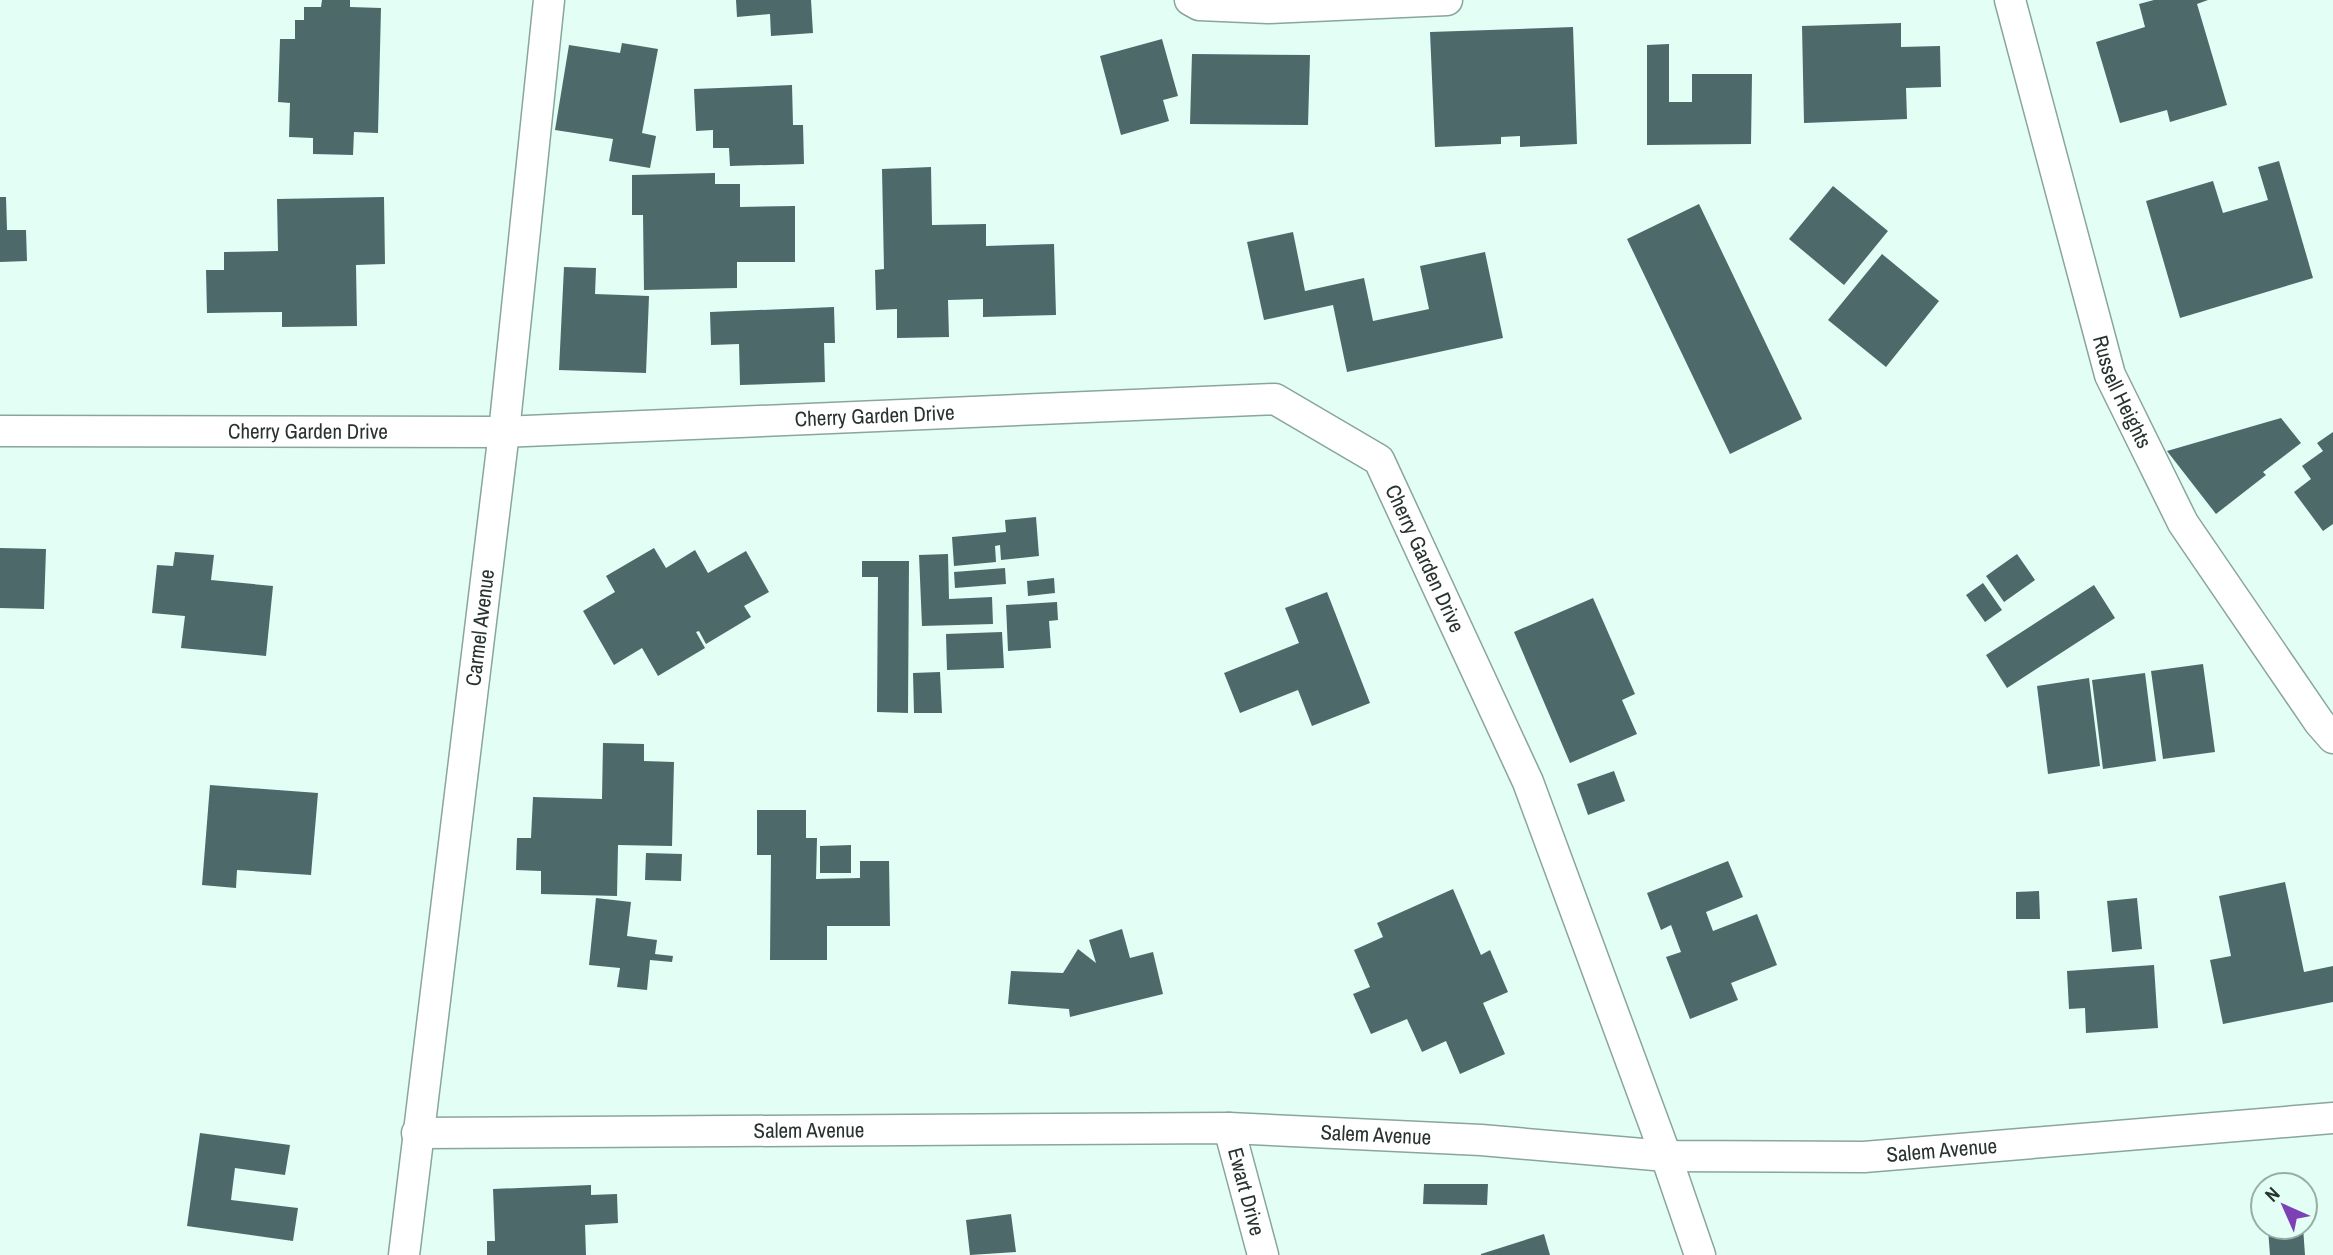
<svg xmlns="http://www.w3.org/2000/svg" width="2333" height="1255" font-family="'Archivo Narrow',sans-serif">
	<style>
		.building { fill: #4d696a }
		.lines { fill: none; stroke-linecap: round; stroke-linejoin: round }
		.street-casing { stroke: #8aa59c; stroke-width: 33 }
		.street { stroke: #fff; stroke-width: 30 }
		.labels { text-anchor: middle; stroke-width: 7; stroke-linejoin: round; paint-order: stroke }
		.street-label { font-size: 21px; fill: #283330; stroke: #e2fef5 }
	</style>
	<rect width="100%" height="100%" fill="#e2fef5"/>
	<path class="building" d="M322,0h28v7l31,1 -3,125 -24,-1 -1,23 -40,-1v-16l-24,-1 1,-34 -12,-1 2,-63h15v-19h9v-13h17z
		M736,0h75l2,33 -42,3 -1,-22 -33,3z
		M2154,0h54l-11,4 30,101 -57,17 -3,-12 -47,13 -24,-81 49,-15 -6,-23z
		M1901,23v24l39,-1 1,41 -35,1 1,31 -103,4 -2,-97z
		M1573,27l4,117 -57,3v-11l-19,1v7l-66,3 -5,-115z
		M1162,39l16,57 -15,4 6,21 -48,14 -21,-79z
		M622,43l36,6 -16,84 14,3 -6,32 -41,-7 4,-22 -58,-9 14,-85 51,8z
		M1669,44v58h23v-28h60l-1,70 -104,1v-100z
		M1192,54l118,1 -2,70 -118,-1z
		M792,85l1,40h10l1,39 -74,2 -1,-18h-16v-18l-17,1 -2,-42z
		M2279,161l34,117 -133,40 -34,-117 67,-20 10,32 45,-13 -10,-33z
		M931,167l1,58 54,-1v22l68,-2 2,71 -73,2v-18l-35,1 1,37 -52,1v-29l-21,1 -1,-40 9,-1 -2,-100z
		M715,173v11h25v23l55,-1v56h-58v26l-93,2 -1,-75h-11v-40z
		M1833,186l55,45 -44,54 -55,-46z
		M0,197h6l1,33h19l1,31 -27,1z
		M384,197l1,67 -29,1 1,61 -75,1v-15l-75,1 -1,-43h18v-18l54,-1 -1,-52z
		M1699,204l103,215 -72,35 -103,-215z
		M1293,232l12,59 59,-13 9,43 56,-12 -9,-43 65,-14 18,86 -156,34 -14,-67 -69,15 -17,-78z
		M1882,254l57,47 -53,66 -58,-47z
		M564,267l32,1 -1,26 54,2 -3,77 -87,-3z
		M834,307l1,36h-11l1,39 -85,3 -1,-41 -28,1 -1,-33z
		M2281,418l20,25 -38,29 3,3 -50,39 -49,-63z
		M2333,432v92l-10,7 -29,-39 17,-13 -9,-13 21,-15 -6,-8z
		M1036,517l3,39 -38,4 -1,-15 -5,1 1,16 -42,4 -2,-29 54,-5 -1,-12z
		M0,548l46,1 -2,60 -44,-1z
		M654,548l12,20 29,-18 13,23 38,-22 23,41 -25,14 7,11 -45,27 -7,-13 -3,1 9,16 -47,28 -16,-28 -28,17 -31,-54 32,-19 -9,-16z
		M175,552l39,3 -3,25 62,6 -7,70 -85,-8 4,-32 -33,-3 5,-48 16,1z
		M948,554l1,45 43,-2 1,27 -71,2 -3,-71z
		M2017,554l18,26 -31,22 -18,-26z
		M862,561h47l-1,152 -31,-1 1,-135h-16z
		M1005,568l1,16 -51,4 -1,-16z
		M1054,578l1,15 -27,3 -1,-15z
		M1983,583l19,27 -17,12 -19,-27z
		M2094,585l21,33 -108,70 -21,-33z
		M1327,592l43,111 -58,23 -14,-36 -58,23 -16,-40 75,-30 -14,-35z
		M1593,598l42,96 -13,6 15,34 -67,29 -56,-131z
		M1057,602l1,18 -9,1 2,27 -43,3 -2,-46z
		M1002,632l2,36 -57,2 -1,-36z
		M2203,664l12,88 -52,7 -12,-88z
		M940,672l2,41h-28l-1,-40z
		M2145,673l11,88 -53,8 -11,-89z
		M2089,678l11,88 -52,8 -11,-88z
		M603,743l41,1v17l30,1 -2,84 -54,-1 -1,51 -76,-2v-23l-25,-1 1,-32h14l2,-41 69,2z
		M1614,771l11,30 -37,14 -11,-31z
		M210,785l108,8 -7,82 -74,-5 -1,18 -34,-3z
		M757,810h49v28h11l-1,41 44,-1v-17h29l1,65h-63v34h-57l1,-105h-14z
		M851,845v28h-31v-27z
		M646,853l36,1 -1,27 -36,-1z
		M1728,861l15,36 -37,15 7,19 44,-17 20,51 -46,18 7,17 -48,19 -24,-62 15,-5 -10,-27 -10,5 -14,-37z
		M2285,882l19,90 29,-6v36l-110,22 -13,-64 21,-4 -12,-60z
		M1453,889l28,66 9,-5 18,42 -25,11 22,51 -45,20 -14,-33 -24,11 -15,-33 -36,15 -18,-40 17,-7 -16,-37 29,-13 -6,-14z
		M2039,891l1,28h-24v-27z
		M596,898l35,4 -4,34 30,4 -2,14 18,2 -1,6 -22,-2 -3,30 -30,-3 3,-19 -31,-3z
		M2137,898l5,51 -30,3 -5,-51z
		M1122,929l8,29 23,-6 10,42 -93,23 -1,-8 -61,-5 3,-33 52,2 15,-24 18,14 -7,-23z
		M2154,965l4,63 -72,5 -1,-25 -16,1 -2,-38z
		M200,1133l90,12 -5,30 -50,-7 -4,32 67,8 -5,33 -106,-15z
		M1424,1184h64l-1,21 -64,-1z
		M591,1185v10l26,-1 1,29 -33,2 1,30h-99v-14h8l-2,-52z
		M1011,1214l5,38 -46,3 -4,-35z
		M2303,1227l2,28h-35l-2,-26z
		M1544,1234l6,21h-69v-1z"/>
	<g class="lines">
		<defs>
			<g id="street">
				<path d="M1190,0l9,5 69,3 179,-8"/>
				<path id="s1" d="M2010,0l100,375 73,148 136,199 14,16"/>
				<path id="s2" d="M0,431l504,1 771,-33 104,61 149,322 138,374 34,99"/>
				<path id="s3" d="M1229,1128l34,127"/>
				<path id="s4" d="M417,1133l812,-5 252,12 185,16 198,1 469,-39"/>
				<path id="s5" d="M404,1255l100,-823 45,-432"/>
			</g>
		</defs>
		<use href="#street" class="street-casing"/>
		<use href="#street" class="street"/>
	</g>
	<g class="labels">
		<g class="street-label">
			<text dy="7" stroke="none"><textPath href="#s1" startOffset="408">Russell Heights</textPath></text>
			<text dy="7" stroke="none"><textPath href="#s2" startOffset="875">Cherry Garden Drive</textPath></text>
			<text dy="7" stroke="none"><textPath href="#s2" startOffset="308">Cherry Garden Drive</textPath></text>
			<text dy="7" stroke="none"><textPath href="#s2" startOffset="1505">Cherry Garden Drive</textPath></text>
			<text dy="7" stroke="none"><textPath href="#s5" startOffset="632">Carmel Avenue</textPath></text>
			<text dy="7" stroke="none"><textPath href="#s4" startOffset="392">Salem Avenue</textPath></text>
			<text dy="7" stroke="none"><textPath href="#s4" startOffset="959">Salem Avenue</textPath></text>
			<text dy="7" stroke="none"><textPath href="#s4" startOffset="1526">Salem Avenue</textPath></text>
			<text dy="7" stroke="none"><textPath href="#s3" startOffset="66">Ewart Drive</textPath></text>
		</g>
	</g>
	<g transform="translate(2284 1206) rotate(315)"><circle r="33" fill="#e2fef5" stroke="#98ada6" stroke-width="2"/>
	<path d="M0-5L12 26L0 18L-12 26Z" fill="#7e40b5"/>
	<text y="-10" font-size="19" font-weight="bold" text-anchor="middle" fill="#283330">N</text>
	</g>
</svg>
